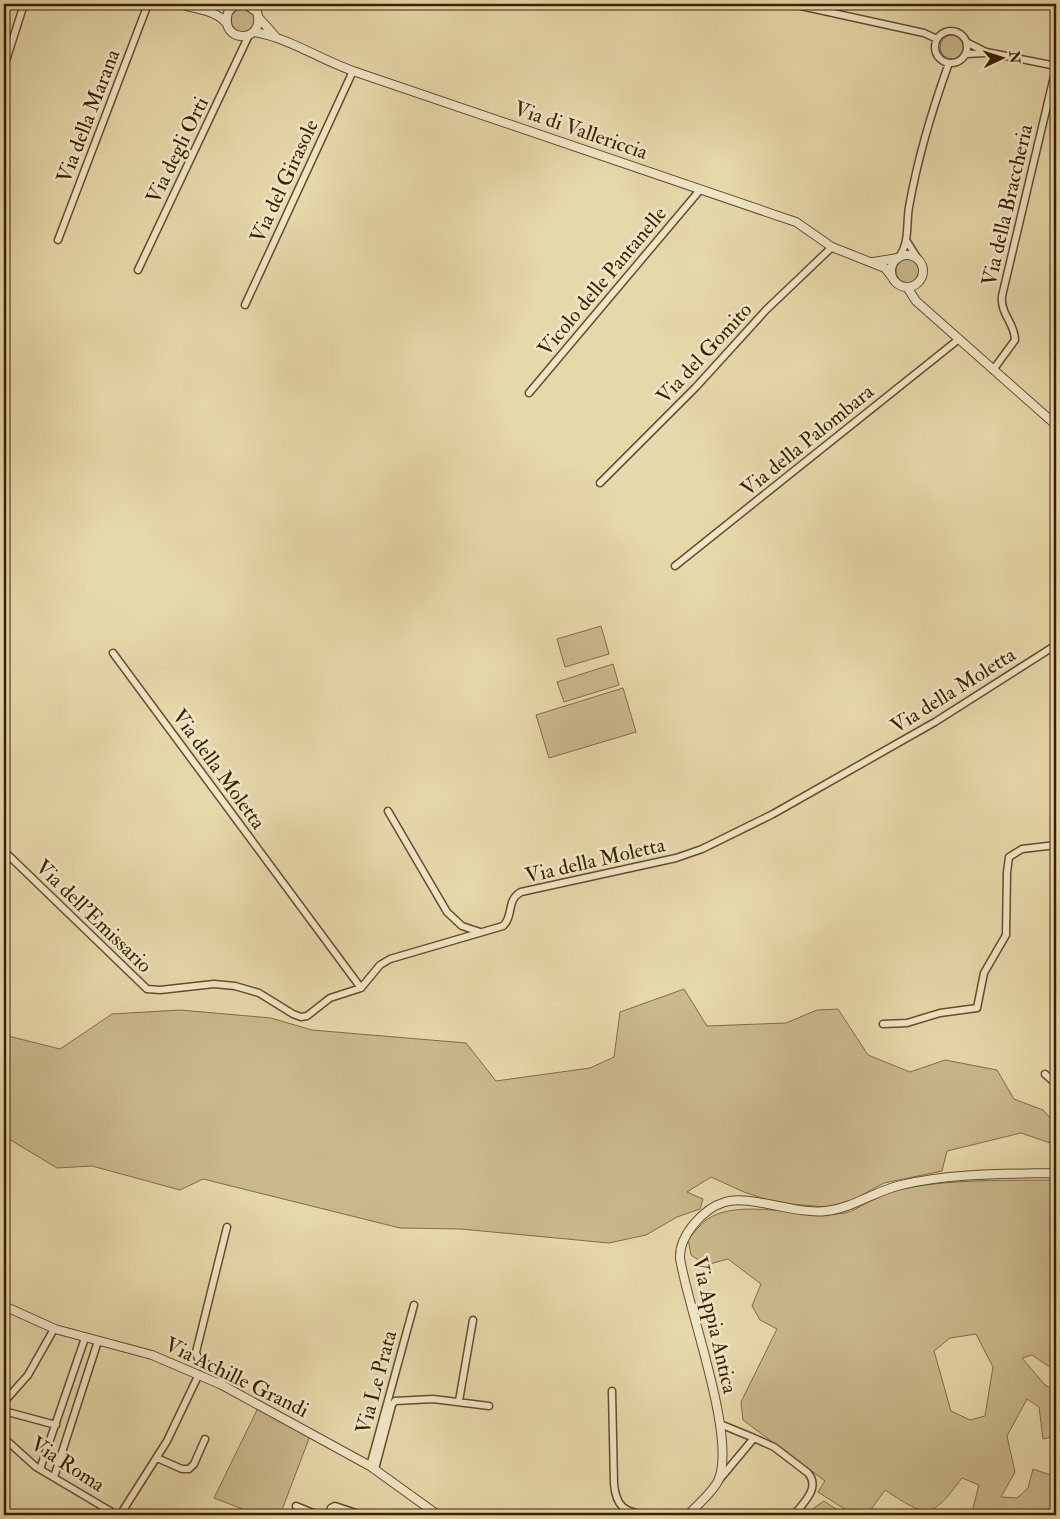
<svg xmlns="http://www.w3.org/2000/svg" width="1060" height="1519" font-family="'IM FELL Double Pica',serif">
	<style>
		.green { fill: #cab98c; stroke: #826c46; fill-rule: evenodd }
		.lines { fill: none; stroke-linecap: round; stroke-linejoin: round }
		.minor-casing { stroke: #654d2a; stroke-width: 9 }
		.tertiary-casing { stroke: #654d2a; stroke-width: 10 }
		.minor { stroke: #efe6c7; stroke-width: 6 }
		.tertiary { stroke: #efe6c7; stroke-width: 8 }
		.labels { text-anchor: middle; stroke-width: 5; stroke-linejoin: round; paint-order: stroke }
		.street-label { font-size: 21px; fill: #3a1f00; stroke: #efe6c7 }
	</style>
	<rect width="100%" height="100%" fill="#e7d8a9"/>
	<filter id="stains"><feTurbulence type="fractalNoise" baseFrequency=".004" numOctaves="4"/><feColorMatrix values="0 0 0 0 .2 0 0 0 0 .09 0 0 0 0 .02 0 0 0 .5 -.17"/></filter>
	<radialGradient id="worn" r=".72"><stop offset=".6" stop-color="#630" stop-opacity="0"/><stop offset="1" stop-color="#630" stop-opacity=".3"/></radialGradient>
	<path class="green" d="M231 20a12 12 0 1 1 24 0a12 12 0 1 1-24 0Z
		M940 47a12 12 0 1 1 24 0a12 12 0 1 1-24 0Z
		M896 271a12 12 0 1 1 24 0a12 12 0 1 1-24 0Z
		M601,626l8,28 -44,13 -8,-28z
		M613,664l6,21 -55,17 -7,-20z
		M623,688l13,44 -87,26 -13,-43z
		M684,989l23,37 79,-3 31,-13 21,-1 30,46 42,17 35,-12 52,10 17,29 29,11 13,14v21l-35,-12 -74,18 -5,20 -58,12 -37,20 -20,4 -50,-4 -33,-11 -33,-15 -24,15 16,7 -3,10 -23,8 -31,18 -37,8 -148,-14 -61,-1 -197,-49 -23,11 -88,-24 -35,2 -53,-32v-101l56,14 52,-35 68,-4 91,8 41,12 154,13 30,38 94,-13 24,-11 6,-45z
		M1056,1180v191l-24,-16 -10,3 23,27 11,6v45l-13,3 -4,-32 -12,-8 -20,37 8,36 -14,25 16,1 11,-10 5,-19 23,8v38h-85l8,-30 -17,-7c-31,41 -33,41 -77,12l-18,25h-13l-36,-23 7,-11 -82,-61 -2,-18 36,-73 -17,-9 -8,-14 9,-22 -33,-25 -22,6 -15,-10 -3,-16c6,-6 12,-14 18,-19 34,-24 98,0 139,-7 14,-3 27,-16 41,-20 55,-15 113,-12 170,-13zM976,1334l17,33 -8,49 -15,4 -19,-9 -17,-60 16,-13z
		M258,1408l52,28 -30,79h-22l-44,-17z
		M824,1501l21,14h-36l6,-8z"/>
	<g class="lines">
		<defs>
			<path id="minor" d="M792,4l132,29 13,6
				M935 47a16 16 0 1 1 32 0a16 16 0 1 1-32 0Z
				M968,43l18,9 70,14
				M966,54l19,-1
				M4,67l20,-63
				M58,240l90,-236
				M906,240l12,19
				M898,258c12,-14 8,-34 11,-51 8,-45 24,-100 40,-144
				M138,270l111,-235
				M245,305l108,-234
				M993,370l22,-30c0,-17 -15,-26 -13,-44l54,-228
				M529,393l171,-203
				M600,483l96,-96 70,-77 66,-63
				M675,566l284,-227
				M113,653l248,335 19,-23 10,-6 113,-33c11,-10 3,-26 18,-34l155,-34 26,-9 71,-35 162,-92 121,-77
				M388,811l59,101 15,14 18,6
				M4,851l143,138 13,1 54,-6 21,2 24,7 34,21 8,3 6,-1 23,-18 31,-10
				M883,1024l24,-1 33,-10 37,-5 7,-35 22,-38 1,-63 2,-15 13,-8 34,-4
				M1045,1074l11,10
				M222,1385l-1,-13 -23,-13 -2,-7 31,-125
				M612,1391l2,93c2,22 10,28 32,31
				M459,1401l14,-81
				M4,1402l24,-27 26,-46
				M4,1411l52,14
				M720,1424l34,14
				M4,1438l32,29 81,48
				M157,1458l25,11h7l5,-5 11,-25
				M370,1466l44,-161
				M40,1469l45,-131
				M375,1469l17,-64 3,-4 38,-2 56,7
				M54,1477l44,-136
				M719,1480l35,-42 20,9 34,26c13,15 -5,30 -14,42
				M296,1506l22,9
				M120,1515l47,-74 32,-67
				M328,1515l3,-7 4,-2 27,9"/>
			<path id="tertiary" d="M177,4c16,4 40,6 50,20
				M240,4c-7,2 -13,6 -13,14 -3,26 39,24 30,-6l-12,-8
				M259,18l16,18
				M254,32c35,6 65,27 99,39l443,151 36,25 53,21 7,9
				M891 271a16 16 0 1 1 32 0a16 16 0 1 1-32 0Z
				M873,262l25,-4
				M907,287l9,14 140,124
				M4,1306l51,23 97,26 70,30 148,81 68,49
				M688,1515c9,-10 24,-22 30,-34 20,-41 -31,-175 -38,-223 -1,-23 24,-50 45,-56 23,-8 72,13 101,9 27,-3 49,-20 75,-26 50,-12 104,-11 155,-12"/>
		</defs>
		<use href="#minor" class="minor-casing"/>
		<use href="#tertiary" class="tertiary-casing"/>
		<use href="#minor" class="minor"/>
		<use href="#tertiary" class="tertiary"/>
	</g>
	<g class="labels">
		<g class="street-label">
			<text transform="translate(88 116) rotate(-69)" y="7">Via della Marana</text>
			<text transform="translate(581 130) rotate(19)" y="7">Via di Vallericcia</text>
			<text transform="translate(177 150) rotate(-64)" y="7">Via degli Orti</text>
			<text transform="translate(284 181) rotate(-65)" y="7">Via del Girasole</text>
			<text transform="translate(1007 205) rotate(-77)" y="7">Via della Braccheria</text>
			<text transform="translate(602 281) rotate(-50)" y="7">Vicolo delle Pantanelle</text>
			<text transform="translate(704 353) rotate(-47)" y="7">Via del Gomito</text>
			<text transform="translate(807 440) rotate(-39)" y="7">Via della Palombara</text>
			<text transform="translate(953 690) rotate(-32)" y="7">Via della Moletta</text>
			<text transform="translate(219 769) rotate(54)" y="7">Via della Moletta</text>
			<text transform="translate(595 860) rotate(-13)" y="7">Via della Moletta</text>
			<text transform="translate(94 916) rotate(44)" y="7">Via dell'Emissario</text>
			<text transform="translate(715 1325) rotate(77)" y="7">Via Appia Antica</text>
			<text transform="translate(237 1377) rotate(26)" y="7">Via Achille Grandi</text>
			<text transform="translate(376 1382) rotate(-75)" y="7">Via Le Prata</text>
			<text transform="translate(68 1464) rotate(33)" y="7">Via Roma</text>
		</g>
	</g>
	<rect width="1060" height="1519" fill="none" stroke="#e7d8a9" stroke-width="20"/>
	<rect x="5" y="5" width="1050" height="1509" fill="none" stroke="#3a1f00" stroke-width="2.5"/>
	<rect x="10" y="10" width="1040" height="1499" fill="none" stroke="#3a1f00"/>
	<g transform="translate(1002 58) rotate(86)" stroke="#efe6c7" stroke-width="4" paint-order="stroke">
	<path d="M0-4L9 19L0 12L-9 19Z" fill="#3a1f00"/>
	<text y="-8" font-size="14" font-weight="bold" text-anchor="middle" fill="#3a1f00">N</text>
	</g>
	<rect width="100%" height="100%" filter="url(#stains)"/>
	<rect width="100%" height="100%" fill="url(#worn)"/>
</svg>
